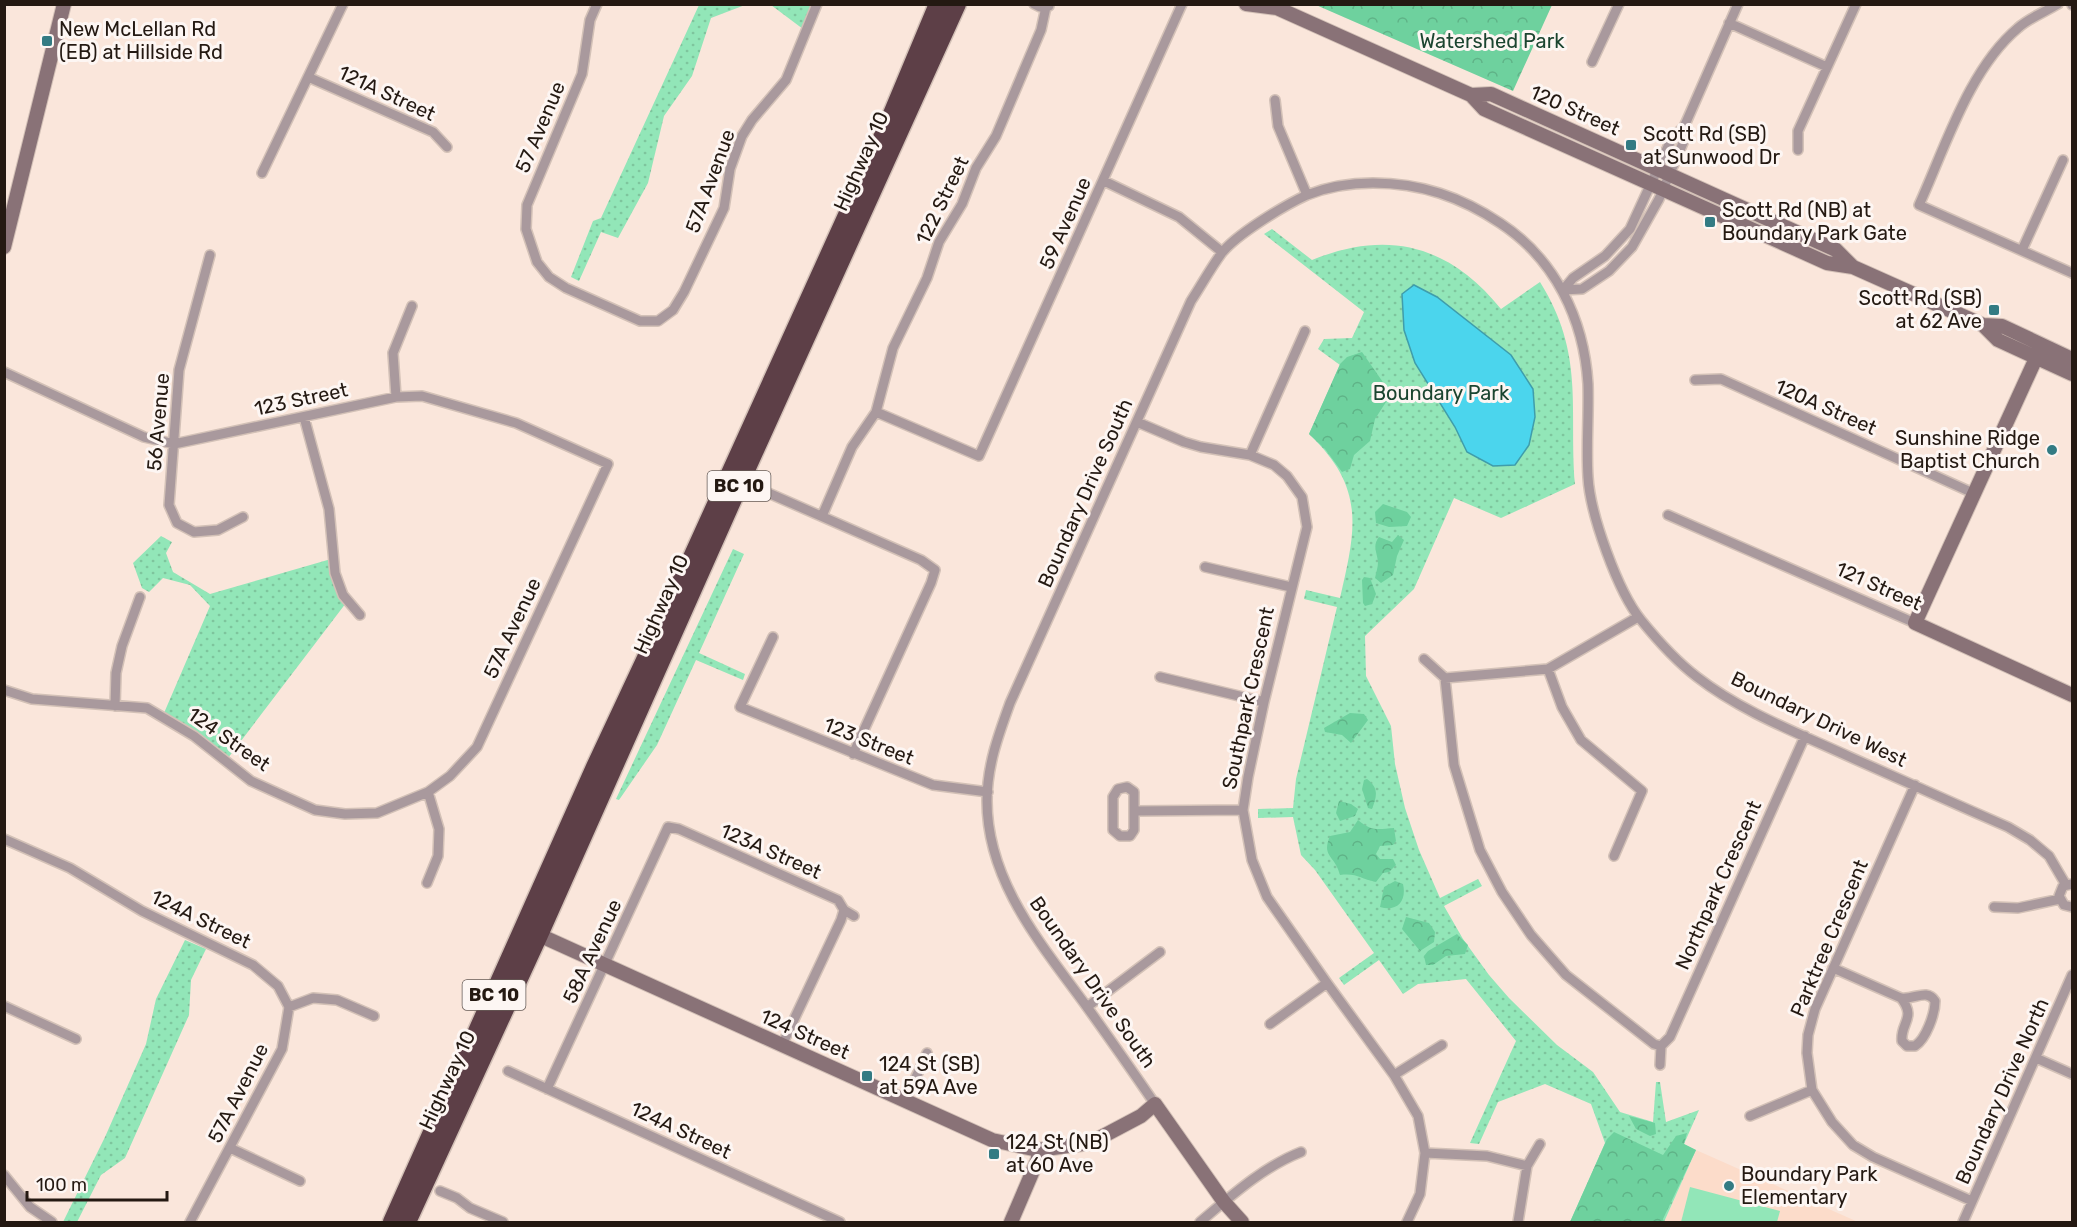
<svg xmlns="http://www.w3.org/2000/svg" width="2077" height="1227" font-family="Rubik,sans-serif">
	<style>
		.built { fill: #fcdcca }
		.grass { fill: url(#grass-dots) }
		.forest { fill: url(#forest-crowns) }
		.garden { fill: #92e6b8 }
		.water { fill: #4bd5ed; stroke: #3f9dab; stroke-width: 1.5 }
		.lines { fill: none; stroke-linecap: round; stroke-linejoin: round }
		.street-casing { stroke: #d3c1b7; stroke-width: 12 }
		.secondary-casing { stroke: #d3c1b7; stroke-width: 16 }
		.highway-casing { stroke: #d3c1b7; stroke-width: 21 }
		.street { stroke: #a9999d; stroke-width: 9 }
		.secondary { stroke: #897277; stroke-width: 14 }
		.highway { stroke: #5d3f47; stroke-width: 18 }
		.poi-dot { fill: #337b83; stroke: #fdf6f3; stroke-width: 2 }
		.labels { text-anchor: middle; stroke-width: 6; stroke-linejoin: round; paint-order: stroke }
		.shield { fill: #fdf6f3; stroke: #655b56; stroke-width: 1.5 }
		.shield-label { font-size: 18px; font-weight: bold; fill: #241912 }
		.poi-label { font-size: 20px; fill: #241912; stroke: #fdf6f3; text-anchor: start }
		.park-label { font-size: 20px; fill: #1b4530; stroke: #fdf6f3 }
		.street-label { font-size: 20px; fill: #241912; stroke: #fdf6f3 }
	</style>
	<defs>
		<pattern id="grass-dots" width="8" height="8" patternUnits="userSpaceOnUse" patternTransform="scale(1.5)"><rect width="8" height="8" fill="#92e6b8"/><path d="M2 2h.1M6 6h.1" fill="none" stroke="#7ec59d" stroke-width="1.8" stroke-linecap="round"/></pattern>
		<pattern id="forest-crowns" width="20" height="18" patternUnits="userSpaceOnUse" patternTransform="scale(1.5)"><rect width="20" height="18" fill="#6ed19e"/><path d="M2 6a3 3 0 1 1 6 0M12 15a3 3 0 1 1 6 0" fill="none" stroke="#5fb387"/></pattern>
	</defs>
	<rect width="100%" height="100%" fill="#fae6db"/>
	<path class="built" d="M1696,1150l162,72h-194z"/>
	<path class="grass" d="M699,5h46l-34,13 -19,58 -28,40 -16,67 -30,55 -17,-6 -22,49 -8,-4 22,-56 8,-3z
		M771,5h42l-10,24z
		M1272,229l40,31c76,-31 137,-15 189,49l39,-27c45,72 29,125 35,202l-74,34 -47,-20 -40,91 -49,47 1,40 25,50 4,38 10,44 14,42 21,48 38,-19 4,7 -38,20 19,33 26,36 20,23 48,47 36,27 27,40 33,10 3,-40h4l6,40 33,-12 -15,34 12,6 -32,72h-94l35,-79 -14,-39 -46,-20 -47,18 -19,42 -9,-1 46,-102 -50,-62 -48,5 -15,10 -24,-34 -35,25 -5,-7 35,-25 -59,-83 -14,-15 -8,-38 -35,1v-9l35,-1 3,-29 41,-172 -33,-8 2,-9 34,8c16,-69 26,-110 -31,-164l31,-69 -22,-16 6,-10 28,-1 12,-26 -100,-78z
		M161,536l11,6 -6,11 7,19 37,22 121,-35 15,44 -118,155 -64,-45 46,-107 -20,-21 -27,-7 -14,14 -7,-4 -9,-25z
		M733,549l11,5 -45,99 46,21 -2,6 -47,-20 -39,85 -38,55 -3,-1z
		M185,940l21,9 -15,31 -2,35 -64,143 -24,17 -24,47h-14l42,-85 41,-93 10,-45z"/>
	<path class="forest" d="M1316,5h236l-39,86z
		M1362,352l25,36 1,11 -13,20 -5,22 -16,14 -4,14 -8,3 -17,-23 -16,-15 31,-70 7,-7z
		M1383,504l24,8 4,5 -4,9 -18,1 -13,-4 -1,-11z
		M1398,535l6,5 -7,16 -4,19 -12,8 -6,-5c1,-5 3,-11 3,-16 -1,-10 -6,-16 1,-25l13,5z
		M1364,577l6,1 6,16 -4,10 -7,2 -2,-3 -1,-23z
		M1350,713l14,1 4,6 -17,23 -9,-8 -17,-3 -1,-4z
		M1367,779c12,9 10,17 5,30l-4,-1 -6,-19 2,-9z
		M1339,801l12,3 7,5 -3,7 -15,5 -4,-8z
		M1358,820c14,12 20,9 36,8l2,13 -3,4 -13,1 -4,8 4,5h13l3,6 -7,7 -6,1 -7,9c-16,-3 -18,-9 -36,-7 -5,-20 -19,-18 -10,-39l20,-4z
		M1395,881l8,3c4,17 -6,28 -23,23l4,-20z
		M1406,917l23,6 6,9 -1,10 -14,9 -18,-22z
		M1457,934l11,11 -3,9 -19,2 -13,9h-7l-2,-9 4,-5z
		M1629,1116l26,7 1,11 -6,2 -14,-7z
		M1614,1132l49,23 13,-19 11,-3 -3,11 12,6 -33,69 1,3h-94l37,-83z"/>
	<path class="garden" d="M1690,1187l90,24 -3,11h-96z"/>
	<path class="water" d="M1414,285l23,12 74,58 22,34 2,28 -6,28 -14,20 -22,1 -26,-14 -12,-25 -40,-64 -11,-33 -2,-36z"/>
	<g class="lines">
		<defs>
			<path id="street" d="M597,4l-7,16 -8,54 -55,131 -1,24 11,33 12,15 17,11 74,33h18l15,-11 11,-18 40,-84 6,-39 12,-33 10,-16 34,-40 31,-76
				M1034,4l6,3 9,-1
				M2058,4c-13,8 -29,14 -40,24 -49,41 -73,120 -99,177l153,68
				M2072,4v1
				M1729,23l98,44
				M1592,62l27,-58
				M308,77l125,55 14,15
				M1275,100l3,26 29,69
				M1798,150v-19l58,-127
				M262,173l81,-169
				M1104,181l75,36 43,35
				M2022,250l41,-90
				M210,255l-31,115 -10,135 8,18 17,9 24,-2 25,-13
				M1563,290l19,-1 27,-18 23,-24 27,-48 24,-56 1,-16 54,-123
				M1563,290l10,-12 32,-22 25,-27 42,-91 12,-11
				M4,372l140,65 30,7 222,-47 26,-1 94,27 92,41 -131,283 -27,29 -22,16 -51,21 -32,1 -30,-4 -64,-29 -57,-45 -47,-28 -115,-9 -28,-9
				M1695,380l26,-1 252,114
				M396,397l-3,-44 19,-47
				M876,412l103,44 203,-452
				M304,417l25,92 6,64 8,22 17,20
				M1137,422l47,20 17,5 49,8 24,10 13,11 15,21 5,30 -43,175 -16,75 -5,33 9,50 15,37 60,86 67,92 24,41 7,37 -5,41 -13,28
				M1250,455l55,-124
				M741,481l180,79 14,10 -4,13 -78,171
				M1668,515l247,108
				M822,516l30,-69 24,-35 17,-64 34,-70 12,-36 23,-38 14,-36 20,-32 45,-106 5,-23
				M1205,567l86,20
				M1638,617l-90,52 -103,9 9,87 26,85 22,42 29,43 35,40 88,69 7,2 9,-9 135,-301
				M773,637l-33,70 193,78 55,7
				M1424,659l21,19
				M1548,669l14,38 19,33 61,51 -28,65
				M1160,677l104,25
				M115,706l1,-33 6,-27 18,-49
				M1915,785l-100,224 -7,26 -1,18 5,37 20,32 21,23 20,12 99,44
				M1127,787l7,5v38l-4,6h-10l-7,-6v-33l5,-8z
				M1136,811l107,-1
				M4,839l66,29 72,43 111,54 25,21 11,21 24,-9 24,2 37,16
				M427,883l11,-27 1,-27 -11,-37
				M2072,884l-9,2 -4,10 5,9 8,2
				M1994,907l24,1 42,-9
				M1833,968l68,30c13,2 26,-10 34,3 0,13 -9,38 -20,45h-8l-5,-5c-2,-18 15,-23 -1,-43
				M4,1006l72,33
				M1087,1007l73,-55
				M1270,1024l57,-41
				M782,1045l59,-125 3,-10
				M2036,1058l36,16
				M1660,1065l1,-19
				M508,1071l332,151
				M1394,1075l48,-30
				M547,1089l121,-262 11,2 159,71 6,10 10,6
				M905,1101l22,-48
				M1155,1104c-22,-32 -45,-65 -68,-97 -45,-62 -100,-125 -100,-206 0,-35 11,-65 23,-98l181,-402c10,-15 19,-32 30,-47 14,-19 64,-49 86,-59 20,-8 45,-12 66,-12 48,0 88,14 127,40 55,36 84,96 88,161 1,31 -2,62 0,93 2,37 30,115 53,143 17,21 35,41 56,57 45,35 101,56 153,80 52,23 105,47 158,70l22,13 19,16 17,29
				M1750,1116l62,-26
				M230,1148l70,33
				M1425,1153l62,3 40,10
				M4,1175l26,32 22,15
				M440,1191l17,7 13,10 33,14
				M190,1222l92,-173 7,-42
				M1200,1222c31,-26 63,-55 101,-70
				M1518,1222l9,-56 13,-22
				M1963,1222l109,-247"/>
			<path id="secondary" d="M1246,4l31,4
				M1274,4l3,4 194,87 13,14 343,154 26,4 130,58 15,15 74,34
				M1471,95l20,-1 345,156 17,17
				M4,247l60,-243
				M1983,325l19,1 70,33
				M2042,345l-127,278 157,72
				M539,935l453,205 46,10 52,-7 51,-27 14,-12 69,98 18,20
				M1011,1222l27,-63v-9"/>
			<path id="highway" d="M392,1222l203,-455 65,-139 222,-490 56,-134
				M407,1222l132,-287 202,-454 216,-477"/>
		</defs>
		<use href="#street" class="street-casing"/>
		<use href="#secondary" class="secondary-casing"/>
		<use href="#highway" class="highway-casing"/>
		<use href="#street" class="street"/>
		<use href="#secondary" class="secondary"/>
		<use href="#highway" class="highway"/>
	</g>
	<g class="poi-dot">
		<rect x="41" y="35" width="12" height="12" rx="3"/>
		<rect x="1625" y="139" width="12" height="12" rx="3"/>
		<rect x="1704" y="216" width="12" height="12" rx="3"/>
		<rect x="1988" y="304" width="12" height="12" rx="3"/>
		<circle cx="2052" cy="450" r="6"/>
		<rect x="861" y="1070" width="12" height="12" rx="3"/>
		<rect x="988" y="1148" width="12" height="12" rx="3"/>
		<circle cx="1729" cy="1186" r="6"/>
	</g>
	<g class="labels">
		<g class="shield">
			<rect x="707.5" y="471" width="63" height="30" rx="4.5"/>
			<rect x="462.5" y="980" width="63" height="30" rx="4.5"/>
		</g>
		<g class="shield-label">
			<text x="739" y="492">BC 10</text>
			<text x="494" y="1001">BC 10</text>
		</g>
		<g class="poi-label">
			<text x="59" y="36">New McLellan Rd<tspan x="59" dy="23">(EB) at Hillside Rd</tspan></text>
			<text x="1643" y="141">Scott Rd (SB)<tspan x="1643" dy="23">at Sunwood Dr</tspan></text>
			<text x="1722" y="217">Scott Rd (NB) at<tspan x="1722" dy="23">Boundary Park Gate</tspan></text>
			<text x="1982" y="305" text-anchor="end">Scott Rd (SB)<tspan x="1982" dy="23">at 62 Ave</tspan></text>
			<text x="2040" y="445" text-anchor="end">Sunshine Ridge<tspan x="2040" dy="23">Baptist Church</tspan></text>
			<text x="879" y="1071">124 St (SB)<tspan x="879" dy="23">at 59A Ave</tspan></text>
			<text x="1006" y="1149">124 St (NB)<tspan x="1006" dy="23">at 60 Ave</tspan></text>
			<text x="1741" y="1181">Boundary Park<tspan x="1741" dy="23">Elementary</tspan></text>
		</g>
		<g class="park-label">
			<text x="1492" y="48">Watershed Park</text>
			<text x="1441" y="400">Boundary Park</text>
		</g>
		<g class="street-label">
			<text transform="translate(387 93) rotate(25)" y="7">121A Street</text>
			<text transform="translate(1575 110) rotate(24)" y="7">120 Street</text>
			<text transform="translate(540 127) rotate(-67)" y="7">57 Avenue</text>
			<text transform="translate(861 161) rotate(-66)" y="7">Highway 10</text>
			<text transform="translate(710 181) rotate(-70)" y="7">57A Avenue</text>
			<text transform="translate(942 200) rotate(-64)" y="7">122 Street</text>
			<text transform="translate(1065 223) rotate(-66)" y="7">59 Avenue</text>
			<text transform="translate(301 399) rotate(-12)" y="7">123 Street</text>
			<text transform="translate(1826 407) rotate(24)" y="7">120A Street</text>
			<text transform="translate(158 422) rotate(-85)" y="7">56 Avenue</text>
			<text transform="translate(1085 493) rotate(-66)" y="7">Boundary Drive South</text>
			<text transform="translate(1879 586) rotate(24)" y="7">121 Street</text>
			<text transform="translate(661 604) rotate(-66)" y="7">Highway 10</text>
			<text transform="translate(512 628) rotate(-65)" y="7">57A Avenue</text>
			<text transform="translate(1248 698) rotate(-78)" y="7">Southpark Crescent</text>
			<text transform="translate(1819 719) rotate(26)" y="7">Boundary Drive West</text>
			<text transform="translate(229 739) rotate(35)" y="7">124 Street</text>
			<text transform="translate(869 741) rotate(22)" y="7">123 Street</text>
			<text transform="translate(771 851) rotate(24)" y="7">123A Street</text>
			<text transform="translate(1718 885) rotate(-66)" y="7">Northpark Crescent</text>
			<text transform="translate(201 919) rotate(26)" y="7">124A Street</text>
			<text transform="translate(1829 938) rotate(-67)" y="7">Parktree Crescent</text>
			<text transform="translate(592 951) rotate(-65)" y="7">58A Avenue</text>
			<text transform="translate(1093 982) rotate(55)" y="7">Boundary Drive South</text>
			<text transform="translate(805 1034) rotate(24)" y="7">124 Street</text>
			<text transform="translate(447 1080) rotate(-65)" y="7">Highway 10</text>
			<text transform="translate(2002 1091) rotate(-66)" y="7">Boundary Drive North</text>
			<text transform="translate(238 1093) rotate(-63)" y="7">57A Avenue</text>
			<text transform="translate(681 1130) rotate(25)" y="7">124A Street</text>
		</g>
	</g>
	<rect width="2077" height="1227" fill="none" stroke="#241912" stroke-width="12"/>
	<path d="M27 1191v9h140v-9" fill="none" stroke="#241912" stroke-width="3"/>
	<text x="36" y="1191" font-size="18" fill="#241912" stroke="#fdf6f3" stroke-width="4.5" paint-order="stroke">100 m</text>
</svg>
